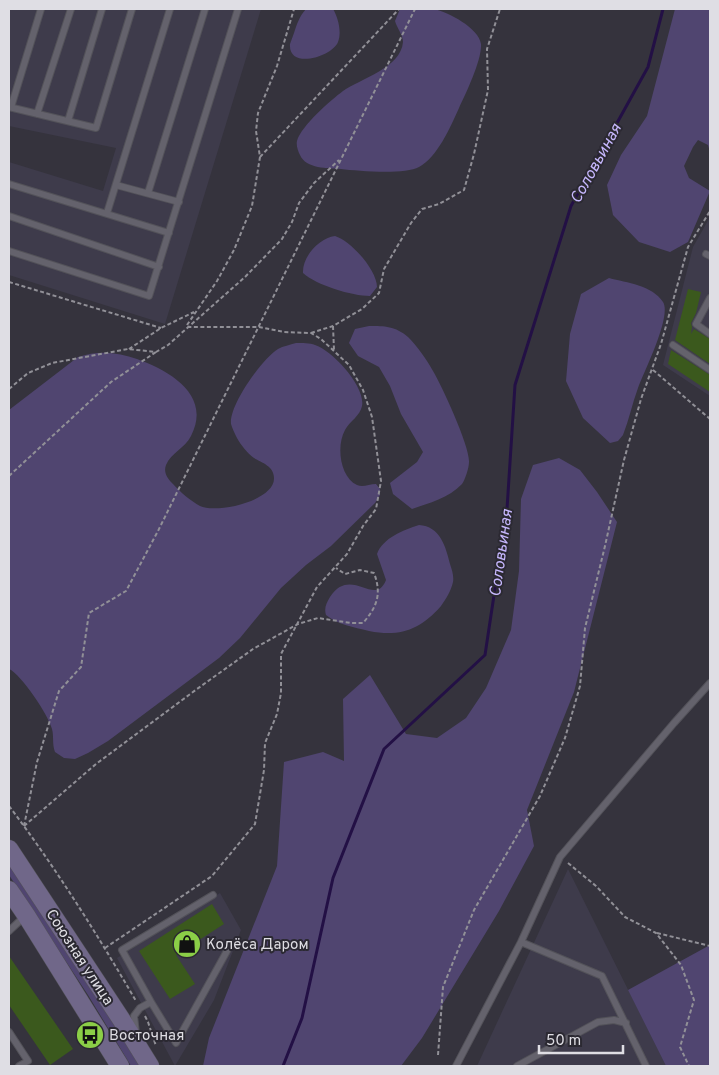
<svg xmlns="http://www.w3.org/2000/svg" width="719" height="1075" font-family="Overpass,sans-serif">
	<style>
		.built { fill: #3e3b4b }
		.green { fill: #504570 }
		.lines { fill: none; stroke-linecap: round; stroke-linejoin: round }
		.stream { stroke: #231045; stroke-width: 3 }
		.building { fill: #3b591d }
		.service-casing { stroke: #535259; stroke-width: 8 }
		.secondary-casing { stroke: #535259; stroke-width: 19 }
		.path { stroke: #919097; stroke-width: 2; stroke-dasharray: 4 2.5; stroke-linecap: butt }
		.service { stroke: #64626c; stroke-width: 6 }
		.secondary { stroke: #706789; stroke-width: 18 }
		.labels { text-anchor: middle; stroke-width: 4; stroke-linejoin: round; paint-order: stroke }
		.poi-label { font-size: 15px; fill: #dfdee4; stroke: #2b2932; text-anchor: start }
		.street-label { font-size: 15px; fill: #dfdee4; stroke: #2b2932 }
		.water-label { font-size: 16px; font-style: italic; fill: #c6b7fd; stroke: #2b2932 }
	</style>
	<rect width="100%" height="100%" fill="#35333d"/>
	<path class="built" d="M9,9h252l-96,315 -156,-49v-113l94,29 13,-43 -107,-22z
		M710,217v179l-47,-31 30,-118z
		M568,869l98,197h-189z
		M220,893l21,37 -27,70 -39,66 -58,-108z"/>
	<path class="green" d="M306,9h27c5,8 9,23 5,33 -6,15 -50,28 -48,2 1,-3 3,-8 4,-11 3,-9 5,-16 12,-24z
		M400,9c10,-1 24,-2 34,0 14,3 45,19 47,35 1,16 -15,49 -22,64 -8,18 -22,50 -40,59 -14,8 -61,4 -78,2 -13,-1 -35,0 -41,-14 -2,-4 -4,-10 -3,-14 4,-15 34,-41 46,-50 17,-12 58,-23 60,-49 0,-7 -6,-14 -8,-21z
		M675,9h35v143l-2,-7 -10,-5 -5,7 -9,19 5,12 21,13 -22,51 -18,10 -31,-10 -26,-27 -6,-30 14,-30 26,-39z
		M335,236c16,5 42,34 42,51l-7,9c-18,0 -54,-11 -67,-23 -1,-16 16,-35 32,-37z
		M609,278c18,5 43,7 54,24 9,14 -19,70 -25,86 -6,16 -9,32 -15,47l-5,6 -8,2 -27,-25 -17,-37 4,-47 11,-40z
		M369,326c16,0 26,0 39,11 9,9 19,23 25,34 9,15 37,76 36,91 0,6 -4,18 -7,22 -13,14 -33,19 -50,25l-19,-15 -3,-11 27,-21 6,-10 -22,-38 -11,-28 -11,-19 -21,-11 -9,-13 6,-14z
		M296,343c6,0 14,0 19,2 17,5 51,42 47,61 -2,10 -12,15 -17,24 -9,16 -5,47 12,55 6,3 12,-1 19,-1l4,5v6l-5,8 -44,43 -25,19 -25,23 -41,50 -21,20 -111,83 -20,12 -13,6 -11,-1 -9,-6c-3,-8 -1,-16 -3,-23 -3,-13 -31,-55 -43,-60v-259l69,-53c20,-7 40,-5 59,2 33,12 75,36 54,77 -6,12 -20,17 -25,29 -3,8 2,14 7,19 7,8 18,17 27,22 16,8 75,-5 74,-28 0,-12 -12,-15 -20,-20 -7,-5 -13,-13 -17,-20 -2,-4 -5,-10 -6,-14 -2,-19 31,-65 47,-75 5,-3 12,-4 18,-6z
		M559,458l21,12 17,22 20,30 -43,170 -47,118 7,36 -35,65 -77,127 -21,28h-198l6,-28 68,-172 7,-104 39,-10 21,9 -1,-62 27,-24 36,59 31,4 29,-20 20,-30 25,-58 8,-59 2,-72 12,-34z
		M419,525c21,1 27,22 31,39 2,6 4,12 3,18 -2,9 -7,17 -12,24 -21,24 -41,31 -72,25 -16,-4 -30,-6 -43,-16 -2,-7 0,-11 4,-18 21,-32 45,11 56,-17l-9,-26c6,-16 26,-24 42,-29z
		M9,864l134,202h-12l-43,-71 -79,-120z
		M710,945v121h-44l-38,-76z"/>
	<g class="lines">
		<path class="stream" d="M283,1066l19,-48 31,-140 51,-129 101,-94 22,-146 8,-124 56,-179 77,-139 15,-58"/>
	</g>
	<path class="building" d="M688,289l13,3 -5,21 -5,10 1,4 -1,7 3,-5 16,10v25l-35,-24z
		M671,350l39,25v17l-42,-28z
		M212,904l12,20 -48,31 19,29 -25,15 -31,-48z
		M9,956l64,93 -23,16 -41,-60z"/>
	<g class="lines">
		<defs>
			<path id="service" d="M9,107l87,21 36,-119
				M11,107l30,-98
				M37,114l34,-105
				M68,121l34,-112
				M9,184l160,49
				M116,185l63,17
				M148,193l57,-184
				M107,213l63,-204
				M9,216l150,51
				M9,251l140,45 89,-287
				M706,254l4,2
				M710,298l-14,26 14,10
				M673,345l37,25
				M9,931l16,-15
				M521,942l81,34 44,90
				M151,1002l-29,-52 91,-55
				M9,1032l19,29 -9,5
				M136,1033l-2,-17 6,-8 11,-6 25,41 51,-92
				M456,1066l65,-124 39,-85 114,-134 36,-40
				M517,1066l81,-44 16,-2 12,3"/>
			<path id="secondary" d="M9,849l112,170 29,47
				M9,890l17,25 94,151"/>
		</defs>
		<use href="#service" class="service-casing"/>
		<use href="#secondary" class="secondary-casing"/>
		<path class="path" d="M260,157l139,-148
			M9,282l152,46
			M187,325l30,-44 17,-31 18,-44 8,-49 -4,-26 2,-18 19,-47 17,-57
			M333,326l1,24
			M311,333l22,-7 29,-17 17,-16 5,-24 27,-46 11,-14 17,-5 25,-14 10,-36 14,-64 -1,-41 13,-40
			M129,349l32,-21 33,-16
			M653,370l57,49
			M9,389l19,-16 24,-10 76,-14 28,3 12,-7 77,-68 37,-38 10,-17 7,-19 15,-20 25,-23
			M9,476l102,-94 45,-30
			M9,806c47,62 88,128 127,195
			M24,826l13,-64 22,-71 22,-24 8,-54 37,-22 32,-60 257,-522
			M24,826l72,-62 101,-75 56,-40 45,-25 20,-6 33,5h12c14,-16 19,-29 11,-50l-14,-3 -15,4 -9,-6
			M568,863l28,23 29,31 31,16 25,32 13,35 -14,47 9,19
			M657,933l53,13
			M105,948l107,-72 43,-52 9,-54 1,-27 12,-29 4,-21v-39l36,-67 30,-33 16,-28 13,-17 5,-28 -9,-64 -9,-27 -14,-25 -28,-26 -10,-6 -27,-1 -25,-5h-73
			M145,1016l3,6 8,24
			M438,1055l5,-68 31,-77 66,-114 25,-58 15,-52 5,-58 20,-82 19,-86 17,-61 20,-55 27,-97 22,-36"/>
		<use href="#service" class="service"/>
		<use href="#secondary" class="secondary"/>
	</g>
	<defs>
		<symbol id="shop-disc" viewBox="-11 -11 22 22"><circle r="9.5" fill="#8bce47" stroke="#2b2932"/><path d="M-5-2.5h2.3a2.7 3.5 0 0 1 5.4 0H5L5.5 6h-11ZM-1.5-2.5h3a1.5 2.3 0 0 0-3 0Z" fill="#111"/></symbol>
		<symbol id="bus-disc" viewBox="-11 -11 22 22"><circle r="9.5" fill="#8bce47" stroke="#2b2932"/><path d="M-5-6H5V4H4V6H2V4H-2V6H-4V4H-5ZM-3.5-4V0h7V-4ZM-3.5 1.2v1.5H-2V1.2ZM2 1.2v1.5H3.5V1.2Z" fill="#111"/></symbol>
	</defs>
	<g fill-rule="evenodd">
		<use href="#shop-disc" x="171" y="928" width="32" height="32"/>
		<use href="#bus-disc" x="74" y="1019" width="32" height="32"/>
	</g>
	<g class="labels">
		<g class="poi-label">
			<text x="206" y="949">Колёса Даром</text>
			<text x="109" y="1040">Восточная</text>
		</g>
		<g class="street-label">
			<text transform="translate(80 957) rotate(57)" y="5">Союзная улица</text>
		</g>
		<g class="water-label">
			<text transform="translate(595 163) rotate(-61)" y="6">Соловьиная</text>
			<text transform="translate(500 553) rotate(-82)" y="6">Соловьиная</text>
		</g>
	</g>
	<rect width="719" height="1075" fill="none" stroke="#dfdee4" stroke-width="20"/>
	<path d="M539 1045v8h84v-8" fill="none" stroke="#dfdee4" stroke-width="2.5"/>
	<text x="546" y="1045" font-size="15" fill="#dfdee4" stroke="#2b2932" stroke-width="4" paint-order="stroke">50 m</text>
</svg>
